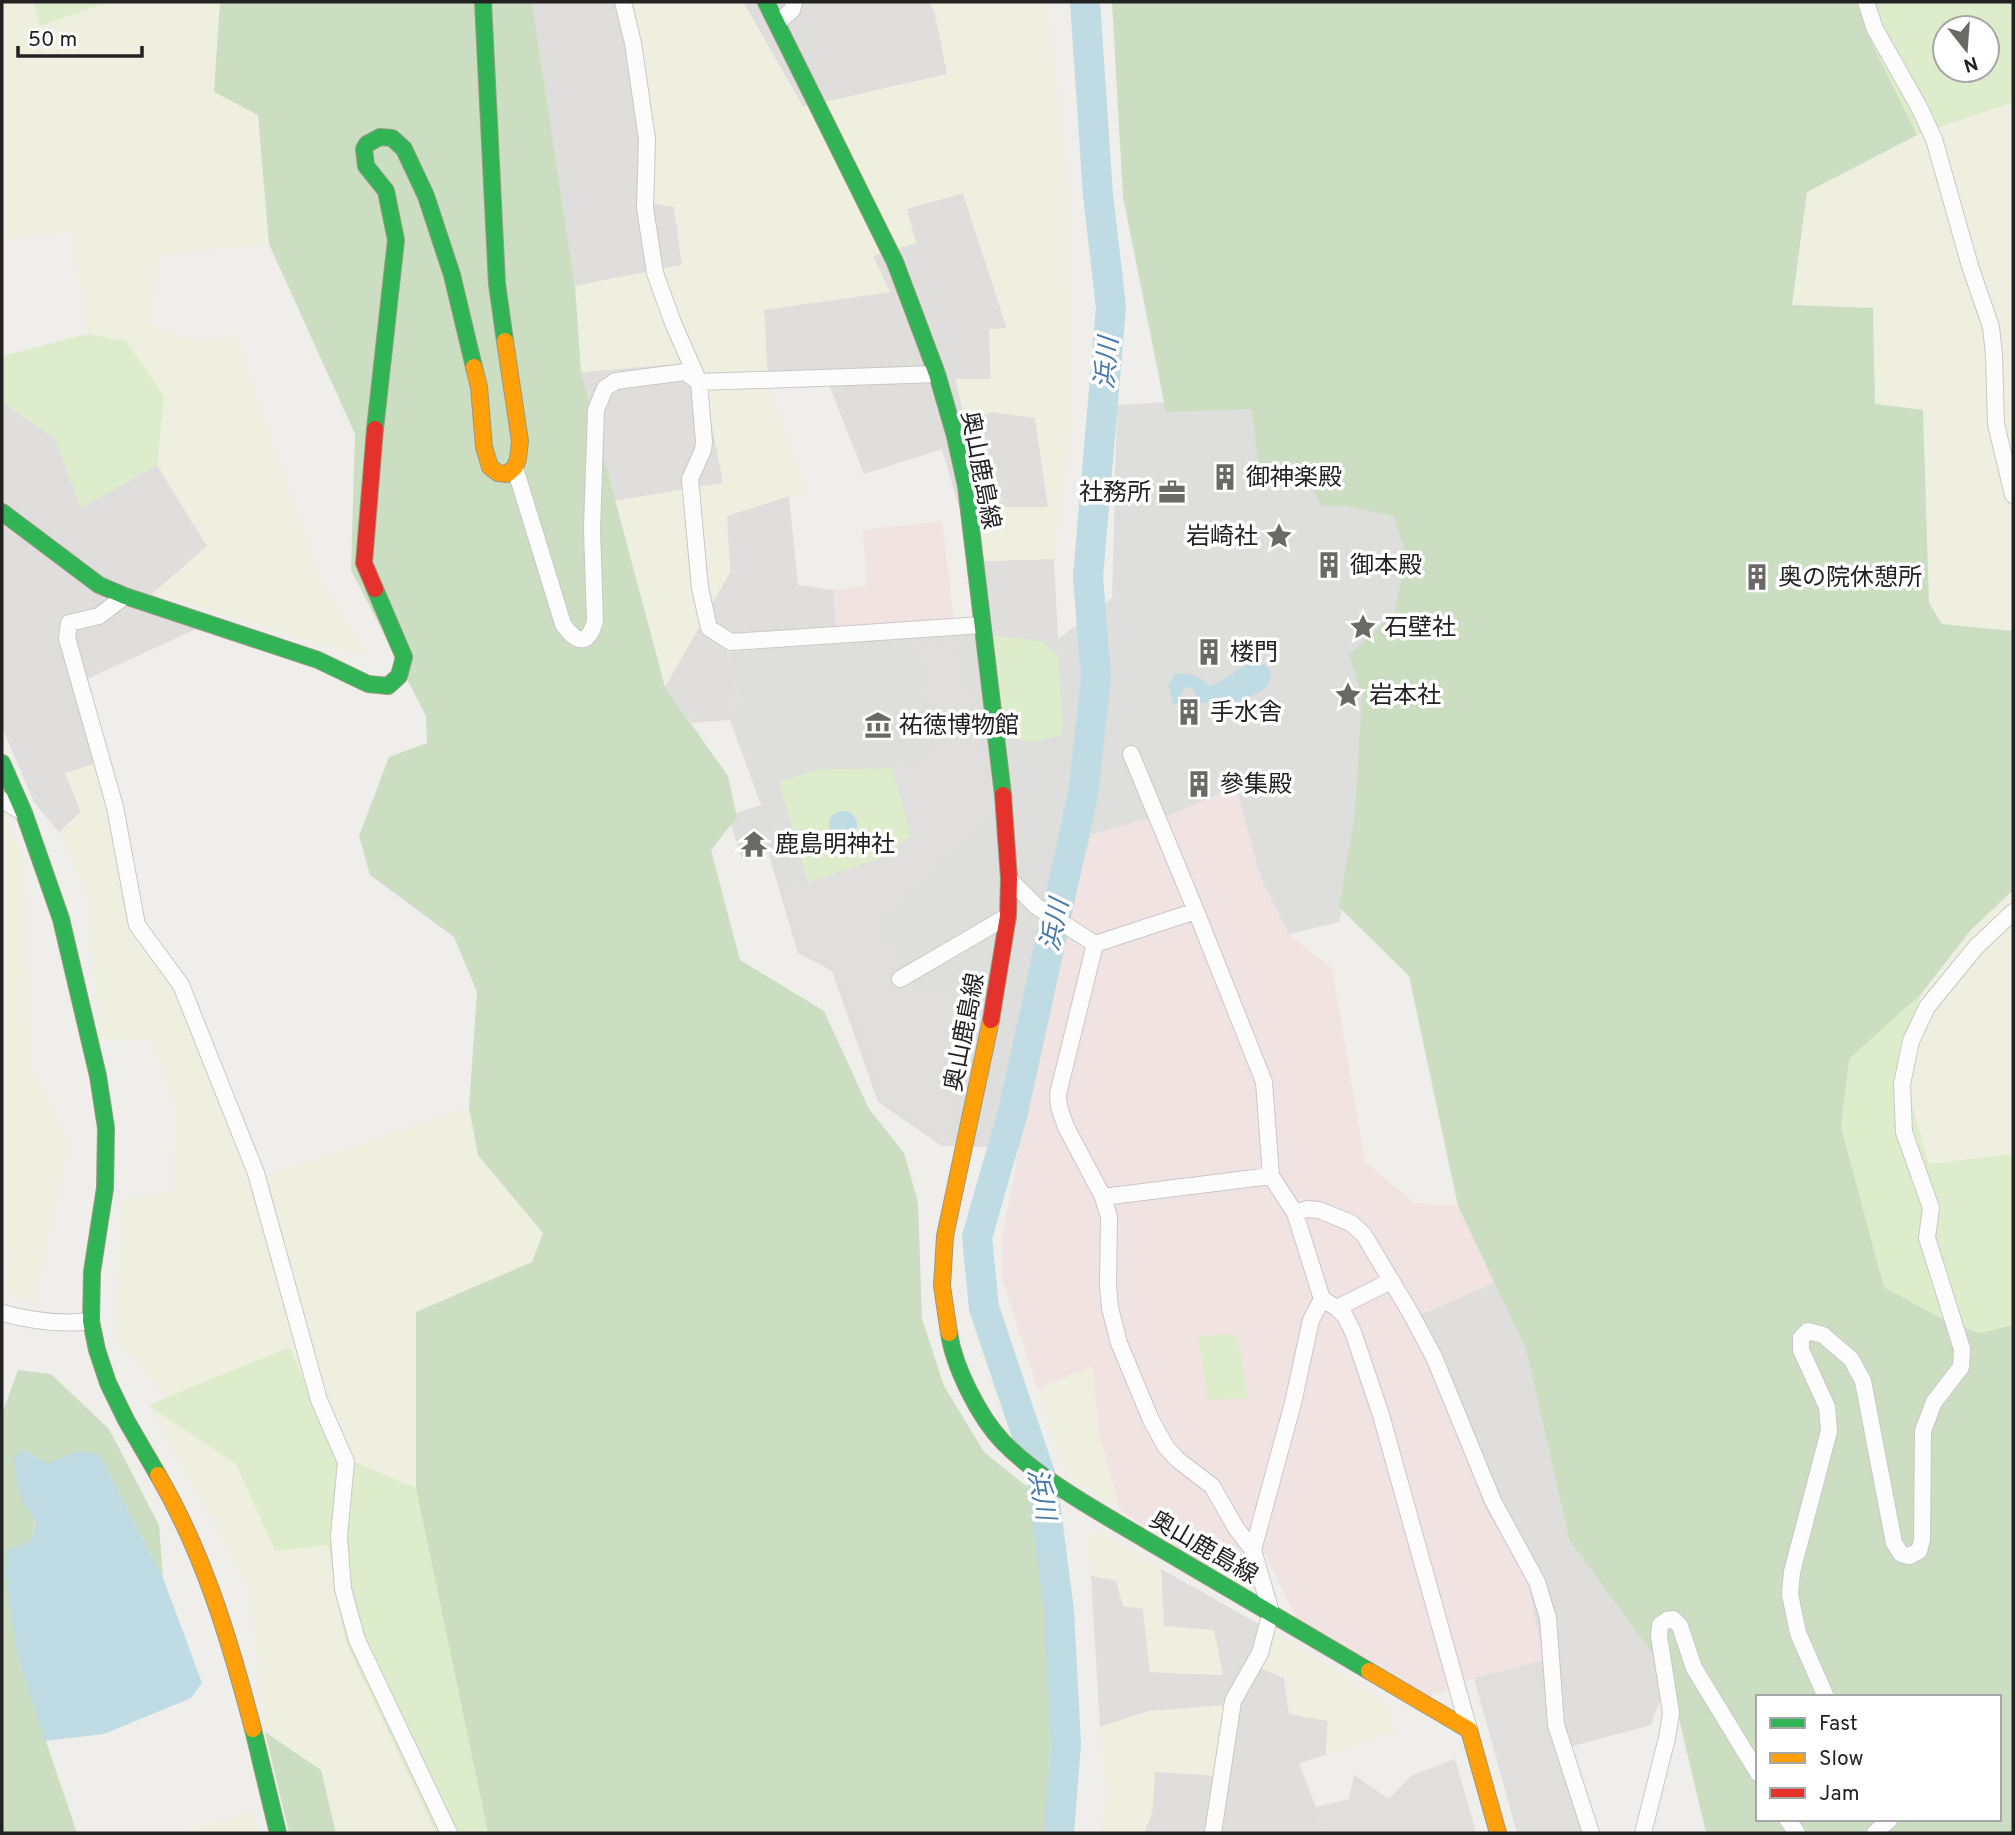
<svg xmlns="http://www.w3.org/2000/svg" width="2015" height="1835" font-family="Overpass,'Noto Sans JP',sans-serif">
	<style>
		.residential { fill: #dfdedc }
		.commercial { fill: #f1e3e1 }
		.religious { fill: #dededc }
		.farmland { fill: #efefdf }
		.grass { fill: #ddeccb; fill-rule: evenodd }
		.forest { fill: #cbdec1; fill-rule: evenodd }
		.parking { fill: #e0dfde }
		.water { fill: #bfdbe3 }
		.lines { fill: none; stroke-linecap: round; stroke-linejoin: round }
		.river { stroke: #bfdbe3; stroke-width: 30 }
		.street-casing { stroke: #c9c8c7; stroke-width: 18 }
		.fast-casing { stroke: #999a82; stroke-width: 18 }
		.slow-casing { stroke: #999a82; stroke-width: 18 }
		.jam-casing { stroke: #999a82; stroke-width: 18 }
		.street { stroke: #fdfcfc; stroke-width: 16 }
		.fast { stroke: #30b455; stroke-width: 16 }
		.slow { stroke: #ff9f0a; stroke-width: 16 }
		.jam { stroke: #e5322d; stroke-width: 16 }
		.labels { text-anchor: middle; stroke-width: 7; stroke-linejoin: round; paint-order: stroke }
		.street-label { font-size: 24px; fill: #222; stroke: #fff }
		.poi-label { font-size: 24px; fill: #222; stroke: #fff; text-anchor: start }
		.water-label { font-size: 26px; font-style: italic; fill: #4a7aab; stroke: #fff }
	</style>
	<rect width="100%" height="100%" fill="#f0eeeb"/>
	<path class="residential" d="M532,2h97l10,39 17,99 -6,62 24,4 8,59 -107,21z
		M743,2h187l5,12 13,60 -145,33z
		M963,193l44,136 -18,1 2,49 -25,42 26,-9 43,6 13,89h-89l-17,-58 -78,25 -35,-89h-61l-4,-76 125,-17 -16,-36 33,-47z
		M684,363l18,9 21,111 -108,18 -34,-129z
		M2,402l53,36 26,69 76,-42 51,82 -56,47 53,31 -120,55 10,84 -30,9 16,39 -22,20 -25,-30 -32,-75z
		M789,496l9,89 36,5 2,40 -102,6 -7,16 11,43 -8,25 -39,3 -26,-36 65,-115 -4,-56z
		M1054,559l4,80 -65,-7 -10,-71z
		M1495,1282l31,67 43,191 100,136 -18,49 -93,25 -30,-167 -44,-77 -55,-151 -18,-36z
		M1161,1569l112,63 11,45 5,36 39,8 -2,34 -27,8 17,44 7,26h-179l8,-20 3,-42 -6,-60 -49,16 -9,-151 25,4 27,29 7,63 72,3 -58,-49z"/>
	<path class="commercial" d="M942,521l12,98 -118,11 -2,-40 32,-4 -3,-56z
		M1236,787l25,91 28,56 43,35 33,193 50,41 43,3 37,76 -84,37 18,36 55,151 44,77 16,77 -70,18 -46,19 -130,-75 -33,-68 -19,2 -43,10 -83,-56 -21,-76 -7,-68 -54,23 -36,-109v-42l17,-90 50,-235 21,-78 52,-15 28,-5z"/>
	<path class="religious" d="M1274,396l461,3 -377,434 -19,89 -50,12 -28,-56 -25,-91 -66,28 -28,5 -51,15 -22,78 -50,235 -77,-2 -64,-44 -46,-131 -34,-18 -30,-101 -26,7 -14,-43 33,-11 -31,-85 8,-25 -11,-43 228,-19 38,-1 65,7 54,-41 5,-193z"/>
	<path class="farmland" d="M2,2h31l8,24 67,-24h112l-6,90 44,23 11,129 -109,11 -10,70 54,18 31,-11 84,244 49,81 -216,-63 55,-48 -50,-81 7,-68 -38,-56 -39,-7 -15,-102 -70,7z
		M629,2h114l60,105 144,-33 -12,-60 -5,-12h117l22,189 3,230 -18,138 -71,2 -4,-54h69l-13,-89 -43,-6 -26,10 -11,-43h36l-2,-50 18,-1 -44,-135 -56,16 9,34 -43,13 17,36 -126,18 4,75 39,108 -18,3 -62,20 3,56 -65,115 -50,-186 108,-18 -21,-111 -18,-9 -103,9 -6,-86 107,-21 -8,-58 -24,-4 6,-63 -17,-99z
		M2013,102v529l-71,-7 -13,-21 -6,-192 -48,-7 -2,-96 -81,-2 15,-114 110,-57z
		M95,764l37,173 45,55 85,185 207,-70 9,48 65,78 -11,29 -116,50v176l-83,-35 -43,-106 -123,50 -52,-56 8,-142 50,-7 3,-82 -24,-70h-52l-12,-144 -29,-64 22,-20 -16,-39z
		M2,807l22,53 8,205 37,80 -35,159 -32,-13 8,-41 -8,-4z
		M2013,890v264l-84,10 -29,-100 21,-70 49,-63z
		M1092,1366l7,68 21,76 -56,-38 -26,-83z
		M149,1406l87,58 39,87 53,-6 18,98 90,190h-100l-15,-63 -56,-39 -15,-141z
		M1099,1532l62,37 3,57 50,4 9,45 -73,-3 -7,-63 -20,-3 -7,-26 -25,-4 -5,-39z
		M1273,1632l114,72 9,28 -70,23 2,-34 -39,-7 -5,-36 -22,-9z
		M1227,1705l-9,71 -63,-4 -3,41 -8,20h-44l6,-37 -6,-69 49,-16z
		M252,1811l5,22h-81z"/>
	<path class="grass" d="M33,2h75l-68,24z
		M1858,2h155v100l-96,33 -51,-104zM1945,28h42v42h-42z
		M87,334l39,7 38,56 -7,68 -76,43 -26,-70 -53,-36v-46z
		M993,635l48,6 17,15 5,70 -2,9 -29,7 -22,-4 -8,-17z
		M892,768l19,68 -27,21 -76,26 -29,-101 41,-13z
		M1921,994l-21,70 29,100 84,-10v171l-33,8 -34,-12 -62,-34 -43,-160 8,-68z
		M1237,1334l11,64 -40,2 -10,-64z
		M290,1347l43,106 83,35 72,345h-52l-90,-190 -18,-98 -53,6 -39,-87 -87,-58 18,-9z"/>
	<path class="forest" d="M220,2h312l43,284 6,86 84,315 63,89 9,41 -26,33 29,110 84,51 45,98 35,44 14,49 4,117 22,67 40,66 47,38 24,195 -10,148h-557l-72,-345v-176l116,-50 11,-29 -65,-78 -9,-48 8,-115 -23,-55 -84,-62 -11,-39 30,-79 38,-14 -1,-27 -75,-146 4,-136 -86,-190 -11,-129 -44,-23z
		M1112,2h746l8,29 51,104 -110,57 -15,113 81,3 2,96 48,6 6,193 13,21 71,7v259l-43,41 -49,63 -72,65 -8,68 43,160 62,34 34,12 33,-8v508h-307l-37,-157 -100,-136 -43,-191 -68,-143 -49,-230 -70,-69 16,-93 7,-119 -13,-40 45,-42 13,-57 -14,-40 -46,-10h-26l-12,-27 -8,-1 -8,-15 -33,10 -9,-64 -85,3 -43,-215zM1758,1697h241v122h-241z
		M18,1370l33,4 58,55 50,96 4,53 -63,-122 -25,-3 -27,12 -23,-15 -5,44c12,18 19,24 11,46l-13,118 59,175h-75v-419z
		M265,1732l56,38 15,63h-47z"/>
	<path class="parking" d="M953,641l29,105 4,67 -16,11 -2,12 -67,58 -25,34 50,74 50,-30 9,5 -39,165 -64,-45 -45,-129 -36,-18 -18,-59 101,-34 27,-21 -19,-68 46,-10 -20,-116z
		M1544,1660l41,173h-68l-43,-155z
		M1455,1759l21,74h-153l-7,-26 33,-8 5,-24 35,24 22,-23z"/>
	<path class="water" d="M1258,662l4,1 7,6 2,10 -7,10 -25,13 -10,1 -9,-4 -21,5 -6,-15 -7,-2 -5,5 1,9 -8,4 -6,-20 7,-11c14,-2 25,3 35,12 17,-5 29,-22 48,-24z
		M829 825a14 14 0 1 1 28 0a14 14 0 1 1-28 0Z
		M24,1450l24,14c20,-8 30,-18 52,-8l63,122 39,105 -11,15 -87,36 -59,7 -27,-83 -12,-82 1,-25 24,-11c11,-28 -5,-25 -12,-47 -3,-11 -3,-24 -5,-36z"/>
	<g class="lines">
		<path class="river" d="M1059,1833l7,-89 -7,-133 -17,-131 -58,-172 -7,-71 36,-125 70,-318 13,-117 -8,-100 23,-270 -13,-112 -13,-193"/>
		<defs>
			<path id="street" d="M623,2l10,41 14,96 -2,69 10,65 18,50 26,59 5,60 -1,8 -13,29 10,109 9,40 22,14 251,-17
				M1866,2l9,27 44,78 15,32 36,127 21,61 3,28 2,69 17,71
				M777,23l15,-13 2,-8
				M515,468l48,156c13,19 25,23 32,-3l-3,-92 4,-119 9,-22 11,-7 69,-9 14,10 238,-8
				M125,596l-26,20 -30,7 -2,15 48,169 22,118 44,60 75,188 63,227 27,62 -7,74 4,53 14,51 92,193
				M1131,754l65,157 68,171 7,94 24,37 27,86 15,9 8,8 8,16 28,83 88,315
				M2,800l22,13
				M1009,879l27,27 59,38 101,-33
				M1095,944l-37,150 1,13 7,20 37,70 6,20 -1,69 2,22 9,35 32,77 15,27 12,13 34,26 24,42 17,22 18,62 -11,41 -27,48 -20,132
				M900,979l108,-63
				M1103,1197l168,-21
				M1295,1213l12,-4 12,1 32,13 13,12 46,77 24,45 59,144 44,81 11,36 8,107 35,108
				M1337,1308l54,-27
				M2,1313c30,8 59,12 89,8
				M1253,1550l40,-147 18,-83 11,-21
				M1826,1697l-28,-64 -8,-39 2,-22 37,-141 -2,-24 -26,-57v-12l7,-7 15,4 28,24 12,22 31,162 7,11 8,2 10,-5 3,-11 1,-109 11,-29 27,-35 1,-18 -35,-111 4,-30 -27,-76 -2,-48 9,-43 16,-34 49,-60 37,-35
				M1787,1819l10,14
				M1643,1833l24,-95 4,-25 -12,-77 1,-11 7,-5 6,-1 7,7 14,42 64,105
				M1875,1833l15,-14"/>
			<path id="fast" d="M483,2l14,282 8,57
				M766,2l129,260 42,112 18,62 11,50 37,309
				M375,429l21,-189 -10,-49 -20,-25 -2,-17 3,-5 13,-7 12,1 12,11 22,47 26,79 22,92
				M2,512l97,73 26,11 193,64 50,24 20,2 11,-10 5,-19 -29,-68
				M2,763l22,50 37,106 37,157 8,52 -1,60 -13,84 -1,49 6,29 11,33 18,37 32,55
				M949,1333c5,34 30,84 54,109 39,40 102,73 150,102 72,42 144,85 216,127
				M253,1729l25,104"/>
			<path id="slow" d="M474,367l5,20 5,60 6,20 8,6 9,1 8,-7 3,-8 2,-18 -15,-100
				M949,1333l-7,-47 3,-50 46,-216
				M158,1475c46,79 72,166 95,254
				M1369,1671l100,59 29,103"/>
			<path id="jam" d="M375,429l-11,134 11,26
				M991,1020l17,-104 1,-37 -6,-84"/>
		</defs>
		<use href="#street" class="street-casing"/>
		<use href="#fast" class="fast-casing"/>
		<use href="#slow" class="slow-casing"/>
		<use href="#jam" class="jam-casing"/>
		<use href="#street" class="street"/>
		<use href="#fast" class="fast"/>
		<use href="#slow" class="slow"/>
		<use href="#jam" class="jam"/>
	</g>
	<defs>
		<symbol id="building-bare" viewBox="-9 -9 18 18"><path d="M-4-6H4V6H1V3H-1V6H-4ZM-2.5-4.3h1.7v1.8h-1.7ZM.8-4.3h1.7v1.8H.8ZM-2.5-1h1.7V.8h-1.7ZM.8-1h1.7V.8H.8Z" fill="#6a6968" stroke="#fff" stroke-width="2.5" paint-order="stroke"/></symbol>
		<symbol id="office-bare" viewBox="-9 -9 18 18"><path d="M-6-3h4V-5.5h4V-3h4V5H-6ZM-1-4.5V-3h2v-1.5ZM-6 0V1H6V0Z" fill="#6a6968" stroke="#fff" stroke-width="2.5" paint-order="stroke"/></symbol>
		<symbol id="sight-bare" viewBox="-9 -9 18 18"><path d="M0-6L1.8-2.2L6-1.7L2.9 1.2L3.7 5.4L0 3.3L-3.7 5.4L-2.9 1.2L-6-1.7L-1.8-2.2Z" fill="#6a6968" stroke="#fff" stroke-width="2.5" paint-order="stroke"/></symbol>
		<symbol id="museum-bare" viewBox="-9 -9 18 18"><path d="M0-6L6-3V-2H-6V-3ZM-5-1h2V3h-2ZM-1-1h2V3h-2ZM3-1h2V3H3ZM-6 4H6V6H-6Z" fill="#6a6968" stroke="#fff" stroke-width="2.5" paint-order="stroke"/></symbol>
		<symbol id="temple-bare" viewBox="-9 -9 18 18"><path d="M0-6L5-2H3V0L6.5 2.5H4V6H1.5V3h-3V6H-4V2.5H-6.5L-3 0V-2H-5Z" fill="#6a6968" stroke="#fff" stroke-width="2.5" paint-order="stroke"/></symbol>
	</defs>
	<g fill-rule="evenodd">
		<use href="#building-bare" x="1206" y="458" width="38" height="38"/>
		<use href="#office-bare" x="1153" y="473" width="38" height="38"/>
		<use href="#sight-bare" x="1260" y="517" width="38" height="38"/>
		<use href="#building-bare" x="1310" y="546" width="38" height="38"/>
		<use href="#building-bare" x="1738" y="558" width="38" height="38"/>
		<use href="#sight-bare" x="1344" y="608" width="38" height="38"/>
		<use href="#building-bare" x="1190" y="633" width="38" height="38"/>
		<use href="#sight-bare" x="1329" y="676" width="38" height="38"/>
		<use href="#building-bare" x="1170" y="693" width="38" height="38"/>
		<use href="#museum-bare" x="859" y="706" width="38" height="38"/>
		<use href="#building-bare" x="1180" y="765" width="38" height="38"/>
		<use href="#temple-bare" x="735" y="825" width="38" height="38"/>
	</g>
	<g class="labels">
		<g class="street-label">
			<text transform="translate(981 470) rotate(79)" y="8">奥山鹿島線</text>
			<text transform="translate(964 1032) rotate(-79)" y="8">奥山鹿島線</text>
			<text transform="translate(1204 1547) rotate(30)" y="8">奥山鹿島線</text>
		</g>
		<g class="poi-label">
			<text x="1246" y="485">御神楽殿</text>
			<text x="1151" y="500" text-anchor="end">社務所</text>
			<text x="1258" y="544" text-anchor="end">岩崎社</text>
			<text x="1350" y="573">御本殿</text>
			<text x="1778" y="585">奥の院休憩所</text>
			<text x="1384" y="635">石壁社</text>
			<text x="1230" y="660">楼門</text>
			<text x="1369" y="703">岩本社</text>
			<text x="1210" y="720">手水舎</text>
			<text x="899" y="733">祐徳博物館</text>
			<text x="1220" y="792">參集殿</text>
			<text x="775" y="852">鹿島明神社</text>
		</g>
		<g class="water-label">
			<text transform="translate(1106 363) rotate(-85)" y="9">浜川</text>
			<text transform="translate(1054 925) rotate(-78)" y="9">浜川</text>
			<text transform="translate(1042 1494) rotate(79)" y="9">浜川</text>
		</g>
	</g>
	<rect width="2015" height="1835" fill="none" stroke="#222222" stroke-width="7"/>
	<rect x="1756" y="1695" width="245" height="126" fill="#ffffff" stroke="#a7a7a7" stroke-width="2"/>
	<rect x="1770" y="1718" width="35" height="10" fill="#30b455" stroke="#a7a7a7" stroke-width="2"/>
	<text x="1819" y="1730" font-size="21" fill="#222222">Fast</text>
	<rect x="1770" y="1753" width="35" height="10" fill="#ff9f0a" stroke="#a7a7a7" stroke-width="2"/>
	<text x="1819" y="1765" font-size="21" fill="#222222">Slow</text>
	<rect x="1770" y="1788" width="35" height="10" fill="#e5322d" stroke="#a7a7a7" stroke-width="2"/>
	<text x="1819" y="1800" font-size="21" fill="#222222">Jam</text>
	<g transform="translate(1966 49) rotate(163)"><circle r="33" fill="#ffffff" stroke="#a7a7a7" stroke-width="2"/>
	<path d="M0-5L12 26L0 18L-12 26Z" fill="#6a6968"/>
	<text y="-10" font-size="19" font-weight="bold" text-anchor="middle" fill="#222222">N</text>
	</g>
	<path d="M18 46v10h124v-10" fill="none" stroke="#222222" stroke-width="3.5"/>
	<text x="28" y="46" font-size="21" fill="#222222" stroke="#ffffff" stroke-width="5" paint-order="stroke">50 m</text>
</svg>
